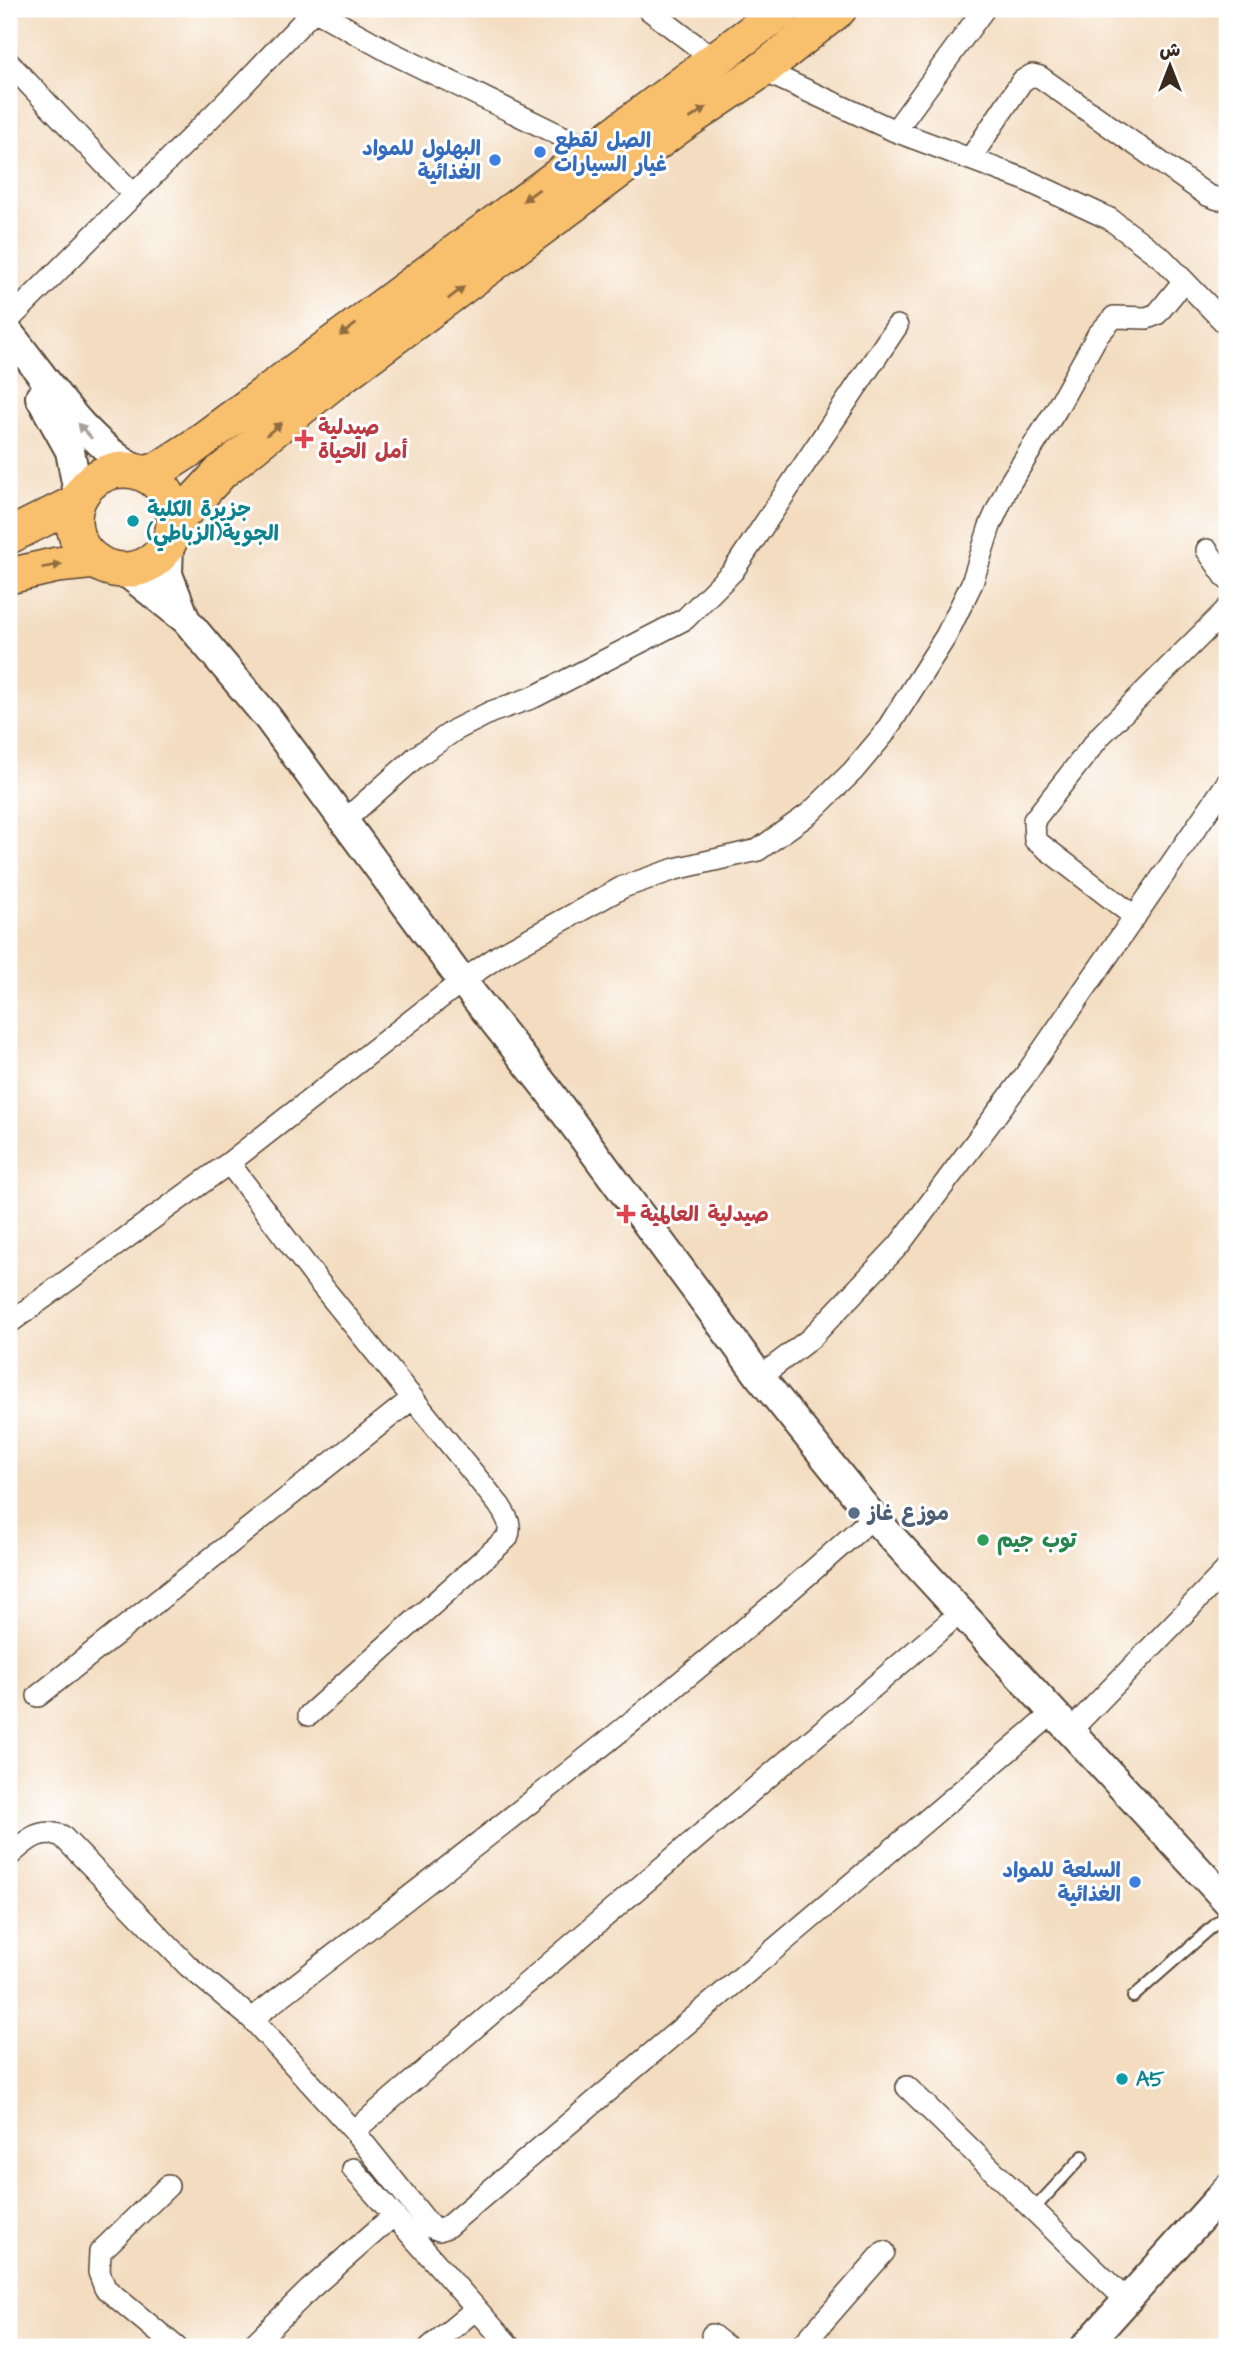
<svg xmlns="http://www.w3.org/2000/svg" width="1236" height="2356" font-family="'Architects Daughter','Playpen Sans Arabic',sans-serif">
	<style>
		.built { fill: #f7d1c8 }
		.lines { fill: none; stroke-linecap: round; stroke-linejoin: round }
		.service-casing { stroke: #574536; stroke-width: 14 }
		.minor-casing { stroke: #574536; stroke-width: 24 }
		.tertiary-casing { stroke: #574536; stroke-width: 32 }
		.primary-casing { stroke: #574536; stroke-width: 38 }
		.service { stroke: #fff; stroke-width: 10 }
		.minor { stroke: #fff; stroke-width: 21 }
		.tertiary { stroke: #fff; stroke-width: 28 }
		.primary { stroke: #f8bf6c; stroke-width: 35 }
		.oneway { fill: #906d41 }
		.oneway2 { fill: #a79f9a }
		.shop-dot { fill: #3f7fe0; stroke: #fff; stroke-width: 2.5 }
		.health-dot { fill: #e0444e; stroke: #fff; stroke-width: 2.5 }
		.culture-dot { fill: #0f9aa8; stroke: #fff; stroke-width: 2.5 }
		.service-dot { fill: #5c6f8a; stroke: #fff; stroke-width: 2.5 }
		.leisure-dot { fill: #2e9e5b; stroke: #fff; stroke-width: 2.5 }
		.labels { text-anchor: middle; stroke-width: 6; stroke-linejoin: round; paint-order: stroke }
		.shop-label { font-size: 21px; font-weight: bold; fill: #366cbe; stroke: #fff; text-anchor: end }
		.health-label { font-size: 21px; font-weight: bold; fill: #be3a42; stroke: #fff; text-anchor: start }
		.culture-label { font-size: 21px; font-weight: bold; fill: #0d838f; stroke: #fff; text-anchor: start }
		.service-label { font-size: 21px; font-weight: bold; fill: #4e5e75; stroke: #fff; text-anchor: start }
		.leisure-label { font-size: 21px; font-weight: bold; fill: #27864d; stroke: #fff; text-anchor: start }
	</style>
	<rect width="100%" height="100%" fill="#fff"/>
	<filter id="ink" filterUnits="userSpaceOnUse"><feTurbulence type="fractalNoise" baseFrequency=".0143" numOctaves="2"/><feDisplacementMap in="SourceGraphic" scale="14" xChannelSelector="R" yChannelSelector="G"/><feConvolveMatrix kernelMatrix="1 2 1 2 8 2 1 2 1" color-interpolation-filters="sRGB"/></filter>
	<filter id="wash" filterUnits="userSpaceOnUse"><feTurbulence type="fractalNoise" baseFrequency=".00686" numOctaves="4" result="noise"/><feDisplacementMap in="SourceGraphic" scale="28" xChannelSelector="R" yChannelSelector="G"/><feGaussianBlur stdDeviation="1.57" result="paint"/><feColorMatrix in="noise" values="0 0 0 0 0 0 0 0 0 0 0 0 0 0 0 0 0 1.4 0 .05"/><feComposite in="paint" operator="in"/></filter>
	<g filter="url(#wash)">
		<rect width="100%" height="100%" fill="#f3dcbf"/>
		<path class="built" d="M1227,1824v35l-16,-20z"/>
	</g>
	<g filter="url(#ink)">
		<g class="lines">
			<defs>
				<path id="service" d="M1133,1997l94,-83
					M1033,2210l50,-54"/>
				<path id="minor" d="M648,9l67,51
					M314,10l76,42 202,99
					M9,63l125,132
					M762,70l133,61 131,49 84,39 53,40 64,66
					M895,131l89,-122
					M970,159l52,-78 10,-6 8,2 167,118 11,4 9,-1
					M9,320l233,-234 73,-77
					M1207,550l20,29
					M345,820l71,-63 39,-27 36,-18 43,-15 151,-78 48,-48 164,-245
					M1135,917l-100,-77 -1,-20 67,-85 126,-126
					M229,1163l89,118 181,224c7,11 14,20 8,33l-198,177
					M9,1323l220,-160 233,-182 38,-26 123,-68 52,-18 83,-19 52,-37 43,-42 31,-37 62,-98 26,-53 18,-57 18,-40 48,-76 41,-74 17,-19 33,1 10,-4 26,-32
					M760,1377l51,-39 88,-93 125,-168 203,-294
					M38,1696l375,-298
					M1071,1730l156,-161
					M9,1856c17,-15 30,-29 53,-20l126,130 64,53c210,-164 423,-323 621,-502
					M252,2019l102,112 77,96 8,3 8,-3 606,-514
					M907,2087l220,214
					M354,2131l607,-519
					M353,2169l157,178
					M168,2186l-68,66 -1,20 6,16 71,59
					M712,2335l15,12
					M251,2347l58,-57 85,-75
					M430,2347l46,-38
					M801,2347l83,-95"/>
				<path id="tertiary" d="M9,333c44,54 68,101 130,139
					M40,397l30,54 9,47
					M169,544l-1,30 17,44
					M123,570l63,50 82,98 194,263 86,109 212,287 113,140 354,384
					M1085,2347l142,-158"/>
				<path id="primary" d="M74 520a50 50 0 1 1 100 0a50 50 0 1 1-100 0Z
					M144,474l14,-4 34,-22 591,-439
					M174,523l47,-51 110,-88 348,-258 83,-56 77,-61
					M9,536l68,-34
					M9,576l48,-11 39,-4"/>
			</defs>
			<use href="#service" class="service-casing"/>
			<use href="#minor" class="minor-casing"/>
			<use href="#tertiary" class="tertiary-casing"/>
			<use href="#primary" class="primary-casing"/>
			<use href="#service" class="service"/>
			<use href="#minor" class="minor"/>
			<use href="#tertiary" class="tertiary"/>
			<use href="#primary" class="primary"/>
		</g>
		<defs><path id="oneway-solid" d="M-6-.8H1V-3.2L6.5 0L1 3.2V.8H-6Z" transform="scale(1.75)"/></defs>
		<g class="oneway">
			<use href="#oneway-solid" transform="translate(698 113) rotate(-34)"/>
			<use href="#oneway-solid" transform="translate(531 195) rotate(144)"/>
			<use href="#oneway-solid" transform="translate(456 293) rotate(-37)"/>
			<use href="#oneway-solid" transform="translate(348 330) rotate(143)"/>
			<use href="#oneway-solid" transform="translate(274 429) rotate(-39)"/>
			<use href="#oneway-solid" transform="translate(52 566) rotate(-10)"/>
		</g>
		<use class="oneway2" href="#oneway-solid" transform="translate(85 431) rotate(-132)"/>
	</g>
	<g class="shop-dot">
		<circle cx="540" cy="152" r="7"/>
		<circle cx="495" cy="160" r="7"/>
		<circle cx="1135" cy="1882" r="7"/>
	</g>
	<g class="health-dot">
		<path d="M300.5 428.5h7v7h7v7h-7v7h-7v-7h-7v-7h7z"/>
		<path d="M622.5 1203.5h7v7h7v7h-7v7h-7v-7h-7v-7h7z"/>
	</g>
	<g class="culture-dot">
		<circle cx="133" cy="521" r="7"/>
		<circle cx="1122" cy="2079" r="7"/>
	</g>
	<circle class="service-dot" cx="854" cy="1513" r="7"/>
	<circle class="leisure-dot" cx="983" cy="1540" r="7"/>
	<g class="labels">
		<g class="shop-label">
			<text x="554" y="147" text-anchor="start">الصل لقطع<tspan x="554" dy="24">غيار السيارات</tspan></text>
			<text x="481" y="155">البهلول للمواد<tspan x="481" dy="24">الغذائية</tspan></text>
			<text x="1121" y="1877">السلعة للمواد<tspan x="1121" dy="24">الغذائية</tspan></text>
		</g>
		<g class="health-label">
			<text x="318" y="434">صيدلية<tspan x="318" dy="24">أمل الحياة</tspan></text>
			<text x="640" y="1221">صيدلية العالمية</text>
		</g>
		<g class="culture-label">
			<text x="147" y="516">جزيرة الكلية<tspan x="147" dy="24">الجوية(الزباطي)</tspan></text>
			<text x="1136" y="2086">A5</text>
		</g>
		<g class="service-label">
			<text x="868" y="1520">موزع غاز</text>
		</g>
		<g class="leisure-label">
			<text x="997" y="1547">توب جيم</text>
		</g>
	</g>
	<rect width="1236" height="2356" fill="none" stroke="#fff" stroke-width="35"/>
	<g transform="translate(1170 66)" stroke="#ffffff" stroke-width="5" paint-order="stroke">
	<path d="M0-5L12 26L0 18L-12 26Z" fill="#3b2a1e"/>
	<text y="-10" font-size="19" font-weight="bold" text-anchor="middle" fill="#3b2a1e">ش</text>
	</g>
</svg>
